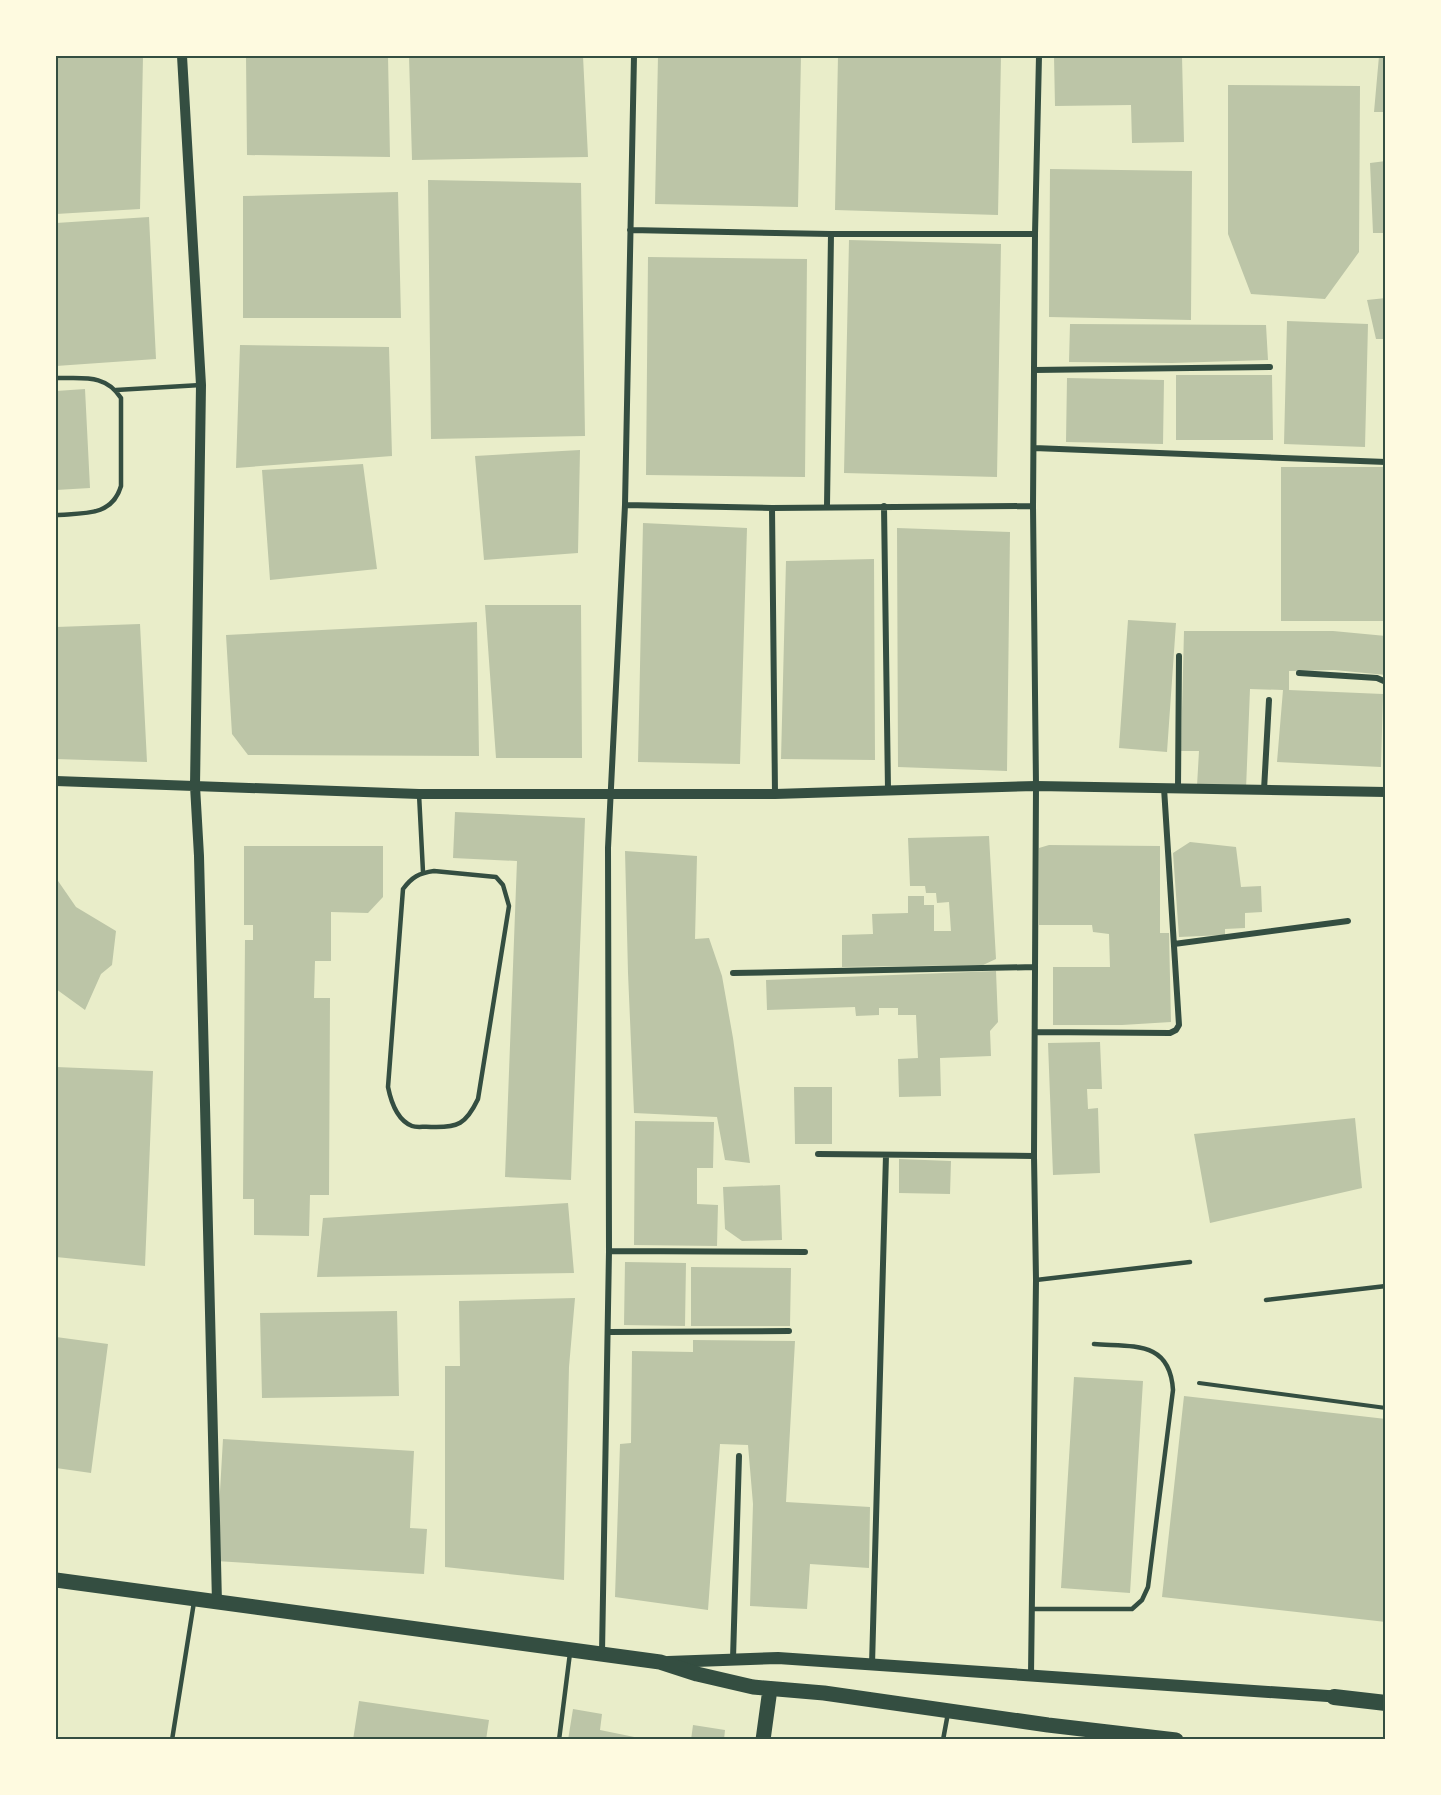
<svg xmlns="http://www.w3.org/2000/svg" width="1441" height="1795" font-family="Spectral,serif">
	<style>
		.building { fill: #bcc5a7 }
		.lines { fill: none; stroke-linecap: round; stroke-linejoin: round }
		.path { stroke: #344e41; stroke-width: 4 }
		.service { stroke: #344e41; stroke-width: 4.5 }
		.minor { stroke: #344e41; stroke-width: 6 }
		.tertiary { stroke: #344e41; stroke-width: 10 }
		.secondary { stroke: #344e41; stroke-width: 12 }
		.primary { stroke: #344e41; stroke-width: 15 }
		.trunk { stroke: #344e41; stroke-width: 16 }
		.neatline { fill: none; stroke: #344e41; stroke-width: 2 }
	</style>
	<rect width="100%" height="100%" fill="#e9edc9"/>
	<path class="building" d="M56,56h87l-3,153 -84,5z
		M246,56h142l2,101 -143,-2z
		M409,56h174l5,101 -176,3z
		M658,56h143l-3,151 -143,-3z
		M838,56h163l-3,159 -163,-5z
		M1054,56h128l2,86 -52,1 -1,-38 -76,1z
		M1379,56h7v56h-12z
		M1228,85l132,1 -1,166 -34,47 -74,-5 -23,-60z
		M1386,161v72h-13l-3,-70z
		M1050,169l142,2 -1,149 -142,-3z
		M428,180l153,3 4,253 -154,3z
		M398,192l3,126h-158v-122z
		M149,217l7,142 -100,7v-143z
		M849,240l152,4 -4,233 -153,-4z
		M648,257l159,2 -2,218 -159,-2z
		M1386,298v41h-10l-9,-39z
		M1287,321l81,3 -3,123 -81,-3z
		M1070,324l196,1 2,35 -96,3 -103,-1z
		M240,345l149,2 3,109 -156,12z
		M1176,375h96l1,65h-97z
		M1067,378l97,2 -1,64 -97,-2z
		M85,389l5,99 -34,2v-99z
		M580,450l-2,103 -94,7 -9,-104z
		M363,464l14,105 -107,11 -8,-110z
		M1281,467h105v154h-105z
		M643,523l104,5 -7,236 -102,-2z
		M897,528l113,4 -3,239 -109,-4z
		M874,559l1,201 -94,-1 5,-198z
		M485,605h96l1,153h-86z
		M1128,620l48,3 -9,129 -48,-4z
		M477,622l2,134 -231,-1 -16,-21 -6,-99z
		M140,624l7,138 -91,-3v-132z
		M1184,631h149l53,5v39l-52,-5 -45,1v19l94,4 -2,73 -104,-5 6,-72 -33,-1 -4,100 -49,-3 2,-35h-18z
		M455,812l130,6 -14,362 -66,-3 12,-316 -64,-3z
		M989,836l7,123 -13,6 -141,2v-32l31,-1 -1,-20 36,-1v-17h16v9h10v26h17l-2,-29 -12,1 -1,-10h-10l-1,-7h-15l-2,-48z
		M1190,842l46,5 5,40 20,-1 1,26 -17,1v15l-20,1v6l-46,2 -6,-84z
		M1049,845l111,1v87h9l2,89 -49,3h-69v-58h57l-1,-33 -16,-2 -1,-7h-53v-77z
		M244,846h139v51l-15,16 -37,-1v49h-16l-1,37h16l-1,197h-19l-1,41 -55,-1v-36h-11l2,-259h8v-15h-9z
		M625,851l72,5 -2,83 14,-1 13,38 11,62 17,125 -25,-3 -8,-43 -83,-4 -6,-140z
		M56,878l20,29 40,24 -4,34 -11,9 -16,36 -29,-21z
		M996,971l2,51 -8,9 1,25 -51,2 1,38 -42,1 -1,-38 20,-1 -2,-43h-18v-7h-19v7l-23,1 -1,-9 -88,3 -1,-30z
		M1100,1042l2,47h-15l1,20 10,-1 2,65 -47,2 -5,-132z
		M56,1067l97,4 -8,195 -89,-9z
		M794,1087h38v57h-37z
		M1355,1118l7,70 -152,35 -16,-89z
		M635,1121l79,1 -1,46h-16v36l21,1 -1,41 -83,-1z
		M899,1159l52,2 -1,33 -51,-1z
		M780,1185l2,55 -40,1 -17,-12 -2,-42z
		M568,1203l6,70 -257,4 6,-59z
		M625,1262l61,1 -1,63 -61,-1z
		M691,1267l100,1 -1,58h-99z
		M575,1298l-6,69 -5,213 -119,-13v-201h15l-1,-65z
		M397,1311l2,85 -137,2 -2,-85z
		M56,1337l52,7 -17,129 -35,-5z
		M693,1340l102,1 -9,161 84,5 -1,61 -59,-4 -3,45 -57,-3 3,-102 -5,-59 -28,-1 -12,166 -93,-13 5,-153 11,-1 1,-92 61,1z
		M1074,1377l69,4 -13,212 -69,-5z
		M1184,1396l202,23v203l-224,-25z
		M223,1439l191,12 -4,77 17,1 -3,45 -208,-13z
		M359,1701l130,19 -3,20h-133z
		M573,1709l29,5 -2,16 49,10h-81z
		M693,1725l32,5 -1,10h-33z"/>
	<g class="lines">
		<path class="path" d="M1199,1383l187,25"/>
		<path class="service" d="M56,378c26,1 49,-5 65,20v88c-9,31 -38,27 -65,29
			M116,390l85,-5
			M419,794l4,78
			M434,871l62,6 7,8 6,21 -31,193c-12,25 -20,29 -47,28 -6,-1 -14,1 -19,-1 -15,-6 -21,-24 -24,-39l15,-198c9,-12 16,-16 31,-18z
			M1036,1280l154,-18
			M1266,1300l120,-14
			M1032,1609h100l10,-9 6,-13 25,-197c-3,-50 -40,-43 -79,-46
			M172,1740l22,-138
			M559,1740l11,-87
			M943,1740l5,-27"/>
		<path class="minor" d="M630,230l201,4h204
			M1034,370l236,-3
			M1034,448l352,14
			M625,505l147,3 261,-2
			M827,506l4,-272
			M884,506l4,284
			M772,508l3,286
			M1299,673l78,5 9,4
			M1178,788l1,-132
			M1264,790l5,-90
			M1174,944l174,-23
			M733,973l302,-6
			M1035,1032l135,1 6,-3 3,-5 -15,-237
			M818,1154l216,2
			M609,1251l196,1
			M608,1332l181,-1
			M602,1653l7,-402 -1,-403 17,-343 9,-449
			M733,1659l6,-203
			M872,1665l14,-510
			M1031,1675l5,-395 -2,-124 2,-370 -3,-280 2,-272 4,-178"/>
		<path class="tertiary" d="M182,56l19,329 -6,401 4,70 18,747
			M56,781l363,13h356l261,-8 350,6"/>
		<path class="secondary" d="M668,1662l110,-4 564,39"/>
		<path class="primary" d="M56,1580l604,82 37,12 56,13 71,6 224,32 128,15
			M763,1740l7,-51"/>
		<path class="trunk" d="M1334,1697l52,6"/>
	</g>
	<rect width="1441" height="1795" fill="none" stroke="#fefae0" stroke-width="114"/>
	<rect x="57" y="57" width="1327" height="1681" class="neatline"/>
</svg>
